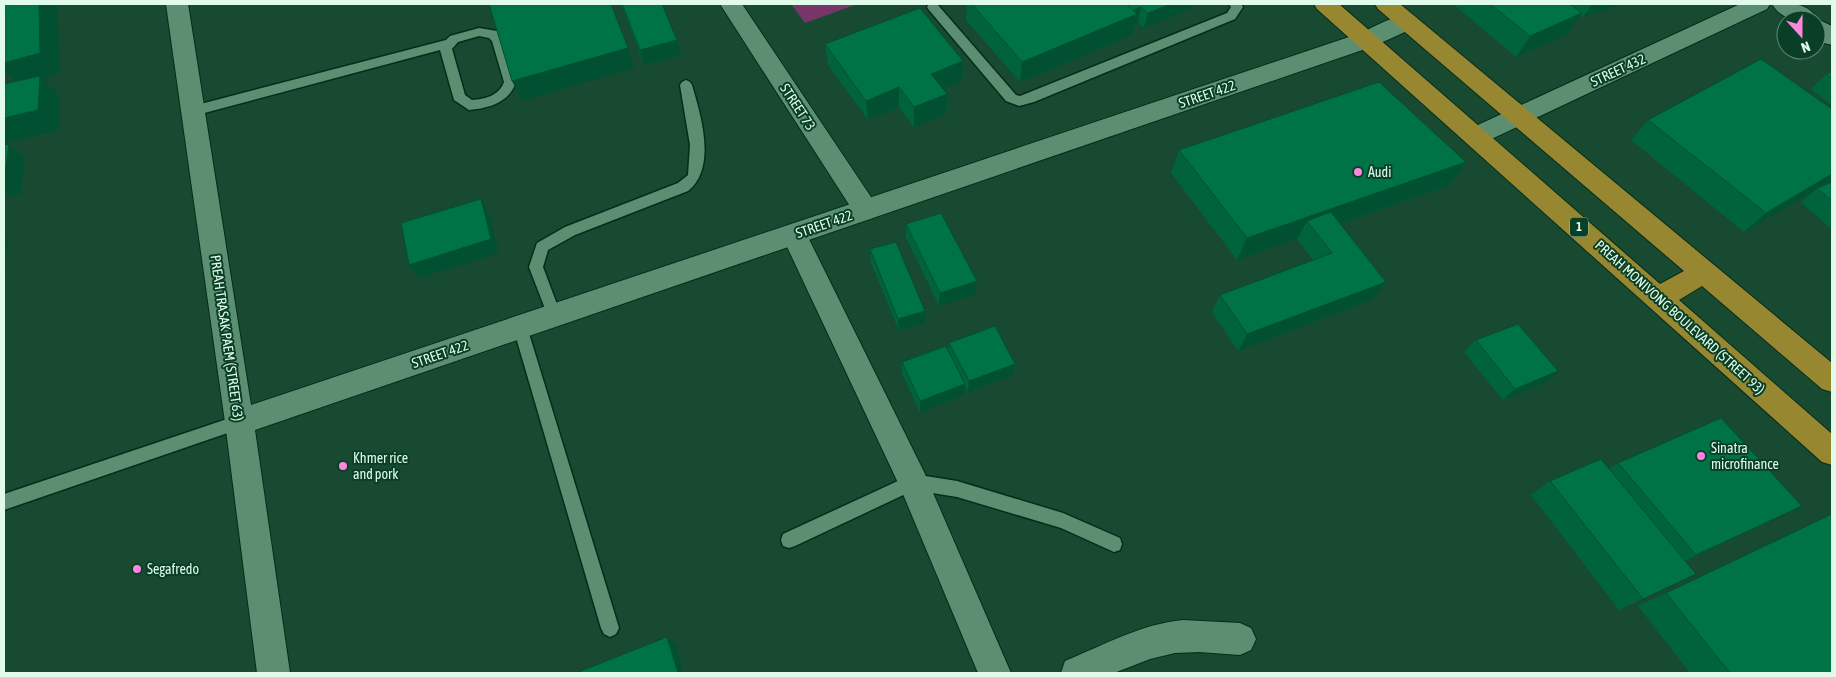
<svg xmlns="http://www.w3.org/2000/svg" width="1836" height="677" font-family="'Asap Condensed',sans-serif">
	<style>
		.green { fill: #783567 }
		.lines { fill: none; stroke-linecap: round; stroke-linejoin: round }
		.lane-casing { stroke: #062d1b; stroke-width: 3 }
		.street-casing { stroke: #062d1b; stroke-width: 2 }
		.secondary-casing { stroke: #062d1b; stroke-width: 2 }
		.highway-casing { stroke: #062d1b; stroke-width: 2 }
		.lane { fill: #5c8e71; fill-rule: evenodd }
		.street { fill: #5c8e71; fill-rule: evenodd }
		.secondary { fill: #5c8e71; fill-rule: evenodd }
		.highway { fill: #978731; fill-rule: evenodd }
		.wall { fill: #00633c }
		.shaded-wall { fill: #005031 }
		.building { fill: #007346; stroke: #005031 }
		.poi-dot { fill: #ff85df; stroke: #093f26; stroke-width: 2 }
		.labels { text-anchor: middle; stroke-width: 4; stroke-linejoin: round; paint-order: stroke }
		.shield { fill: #093f26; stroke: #a0c3af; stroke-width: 1 }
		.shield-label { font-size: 12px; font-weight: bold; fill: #e1fbea }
		.street-label { font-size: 14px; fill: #e1fbea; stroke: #093f26 }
		.poi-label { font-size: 14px; fill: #e1fbea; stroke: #093f26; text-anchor: start }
	</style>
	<rect width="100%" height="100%" fill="#174a30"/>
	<path class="green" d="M791,4h63l1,1 -50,18z"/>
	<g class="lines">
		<defs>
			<path id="lane" d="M929,4h8l79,91 4,1 207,-83 4,-6 -2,-3h12l2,3 -8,12 -201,83 -15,4 -13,-5 -77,-91 -2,-3z
				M479,28l18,3 5,6 14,45c-7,21 -27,26 -47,28l-15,-10 -14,-50 -247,66 -5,-2 -1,-3 1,-3 5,-2 253,-66 4,-4zM479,36l10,2 3,3 12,41c-5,14 -19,17 -32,18l-7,-5 -13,-46 6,-7z
				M686,80l4,2 2,3c9,31 25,83 -4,106l-113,44 -27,15 -5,17 18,48 -2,4 -5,2 -5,-2 -20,-52 8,-24 28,-16 113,-44 10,-8 2,-30 -10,-60 2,-3z
				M520,321l5,2 2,4 92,301 -3,6 -6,3 -6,-3 -3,-6 -88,-301 2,-4z
				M239,415l6,2 2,5 -2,5 -241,83v-16z
				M913,474l44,7 106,32 57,25 2,6 -2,6 -6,2 -53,-24 -104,-31 -43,-7 -119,56 -6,2 -6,-2 -2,-6 2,-6z"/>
			<path id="street" d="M720,4h22l133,199 4,7 -4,7 -9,3 -9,-3z
				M1772,4c16,-1 36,-2 45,15l15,7v19l-8,-2 -8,-6v-17c-18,0 -33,2 -44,-16z
				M794,224l9,3 121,245 87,201h-33l-78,-186 -119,-253 4,-7z
				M1183,620l57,3 11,5 5,11 -5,11 -11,5 -41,-3 -24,1 -25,6 -36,14h-53l4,-12c39,-16 76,-37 118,-41z"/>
			<path id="secondary" d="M166,4h22l63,401 1107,-371c17,-7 40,-23 58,-17l3,5 -3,5 -42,19 -1119,384 35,243h-33l-32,-251z
				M1740,4h30l-3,5 -282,133 -9,3 -9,-3 -3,-6 3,-6z"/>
			<path id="highway" d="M1314,4h25l321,280 24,-13 -306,-262 -3,-5h25l432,359v29l-10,-3 -120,-103 -23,14 153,134v31l-10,-3 -505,-453z"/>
		</defs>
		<use href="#lane" class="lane-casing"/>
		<use href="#street" class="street-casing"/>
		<use href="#secondary" class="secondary-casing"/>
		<use href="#highway" class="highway-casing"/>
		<use href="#lane" class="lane"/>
		<use href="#street" class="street"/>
		<use href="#secondary" class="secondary"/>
		<use href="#highway" class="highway"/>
	</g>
	<path class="wall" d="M621,4h41l15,36 4,15 -37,10z
		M967,4h234l-1,1 -56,23 -6,-6 -3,1 -3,12 -112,47 -54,-62z
		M1453,4h170l-40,13 -3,-2 -13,19 -51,23z
		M825,44l138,17 -1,20 -19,8 4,5 -1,20 -32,13 -15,-20 -31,13 -40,-55z
		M1832,72v34l-21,-17 15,-15z
		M1648,120l184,60 -10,6 10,-4v48l-31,-28 13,-11 -70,41 -113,-92z
		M1179,150l287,12 -16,23 -110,39 46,58 -13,17 -135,52 -26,-39 8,-17 93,-35 -16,-21 -60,21 -66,-87z
		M906,224l69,70 -36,12 -33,-68z
		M870,249l55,62v12l-26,8 -28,-68z
		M1476,340l69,43 -42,17 -39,-48z
		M949,343l66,21 -2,11 -45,17 -3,-5 -1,8 -44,17 -18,-38v-12l46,-11z
		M1618,463l184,43 -117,55 11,13 -77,36 -88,-115 19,-14 59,-12z
		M1832,514v159h-142l-52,-67z"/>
	<path class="shaded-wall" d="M39,4h18l3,69 -18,6 18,17 -1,34 -55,13v-25l16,-33 -16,-15v-21z
		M1171,4h30l-1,1 -56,23 4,-15z
		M1592,4h31l-40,13z
		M1141,7l-3,15 -3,1 -3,12 -112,47 2,-20z
		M1582,13l-15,21 -51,23 14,-21z
		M677,40l4,15 -37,10 -4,-15z
		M628,48l7,20 -113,33 -10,-20z
		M963,61l-1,20 -31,13v-20z
		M899,87v20l-31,13 -2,-19z
		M947,94l-1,20 -32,13v-20z
		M9,144l16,14 -4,35 -17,5v-18z
		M1466,162l-16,23 -134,47 -9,-11 -10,18 -60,21 10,-22z
		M1832,174v6l-14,8h-1l-3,3 -70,41 22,-19z
		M481,199l8,14 10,40 -80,25 -10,-13z
		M4,237l4,3 -4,38z
		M977,281l-2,13 -36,12 1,-13z
		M1386,282l-13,17 -135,52 9,-17z
		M925,311v12l-26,8 -1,-12z
		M1015,364l-2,11 -45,17 1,-11z
		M1558,371l-13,12 -42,17 12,-11z
		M965,384l-1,11 -44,17v-11z
		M667,637l9,9 7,27h-5z"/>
	<path class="building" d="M4,4h35l1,49 -36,10z
		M489,4h122l17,44 -116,33z
		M622,4h40l15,36 -37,10z
		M972,4h155l10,10 -115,48z
		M1127,4h44l-23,9 -7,-6 -8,3z
		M1490,4h80l12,9 -52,23z
		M920,8l43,53 -32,13 16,20 -33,13 -15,-20 -33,14 -41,-57z
		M1761,59l71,50v65l-66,39 -118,-93z
		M1832,72v7l-6,-5z
		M40,76l-2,34 -34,8v-34z
		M1379,82l87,80 -219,76 -68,-88z
		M9,144l-5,35v1v-35z
		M1832,182v19l-15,-13z
		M481,199l10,40 -82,26 -8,-42z
		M1331,212l55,70 -139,52 -27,-39 112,-42 -25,-32z
		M941,213l36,68 -37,12 -34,-69z
		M896,242l29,69 -27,8 -28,-70z
		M1518,324l40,47 -43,18 -39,-49z
		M995,326l20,38 -46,17 -20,-38z
		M946,346l19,38 -45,17 -18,-39z
		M1721,418l81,88 -106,49 -78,-92z
		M1601,459l95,115 -53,25 -93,-118z
		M1832,514v159h-102l-64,-80z
		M667,637l11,36h-102z"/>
	<g class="poi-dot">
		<circle cx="1358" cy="172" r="5"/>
		<circle cx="1701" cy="456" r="5"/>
		<circle cx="343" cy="466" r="5"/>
		<circle cx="137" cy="569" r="5"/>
	</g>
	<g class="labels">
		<rect class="shield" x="1570" y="217.5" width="18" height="19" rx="4"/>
		<g class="shield-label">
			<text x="1579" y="231">1</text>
		</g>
		<g class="street-label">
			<text transform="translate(1618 70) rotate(-25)" y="5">STREET 432</text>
			<text transform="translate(1207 94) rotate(-19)" y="5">STREET 422</text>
			<text transform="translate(798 107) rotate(57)" y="5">STREET 73</text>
			<text transform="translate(824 224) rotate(-19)" y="5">STREET 422</text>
			<text transform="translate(1680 317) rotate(42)" y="5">PREAH MONIVONG BOULEVARD (STREET 93)</text>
			<text transform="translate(227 338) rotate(82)" y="5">PREAH TRASAK PAEM (STREET 63)</text>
			<text transform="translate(440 354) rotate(-19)" y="5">STREET 422</text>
		</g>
		<g class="poi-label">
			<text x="1368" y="177">Audi</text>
			<text x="1711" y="453">Sinatra<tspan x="1711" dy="16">microfinance</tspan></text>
			<text x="353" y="463">Khmer rice<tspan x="353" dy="16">and pork</tspan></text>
			<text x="147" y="574">Segafredo</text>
		</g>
	</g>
	<rect width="1836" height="677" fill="none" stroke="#e1fbea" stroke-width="10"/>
	<g transform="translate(1801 35) rotate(159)"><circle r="24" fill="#093f26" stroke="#5f8a74"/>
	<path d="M0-4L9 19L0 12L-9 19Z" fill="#ff85df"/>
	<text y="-8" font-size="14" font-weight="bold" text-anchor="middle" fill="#e1fbea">N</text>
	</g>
</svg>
